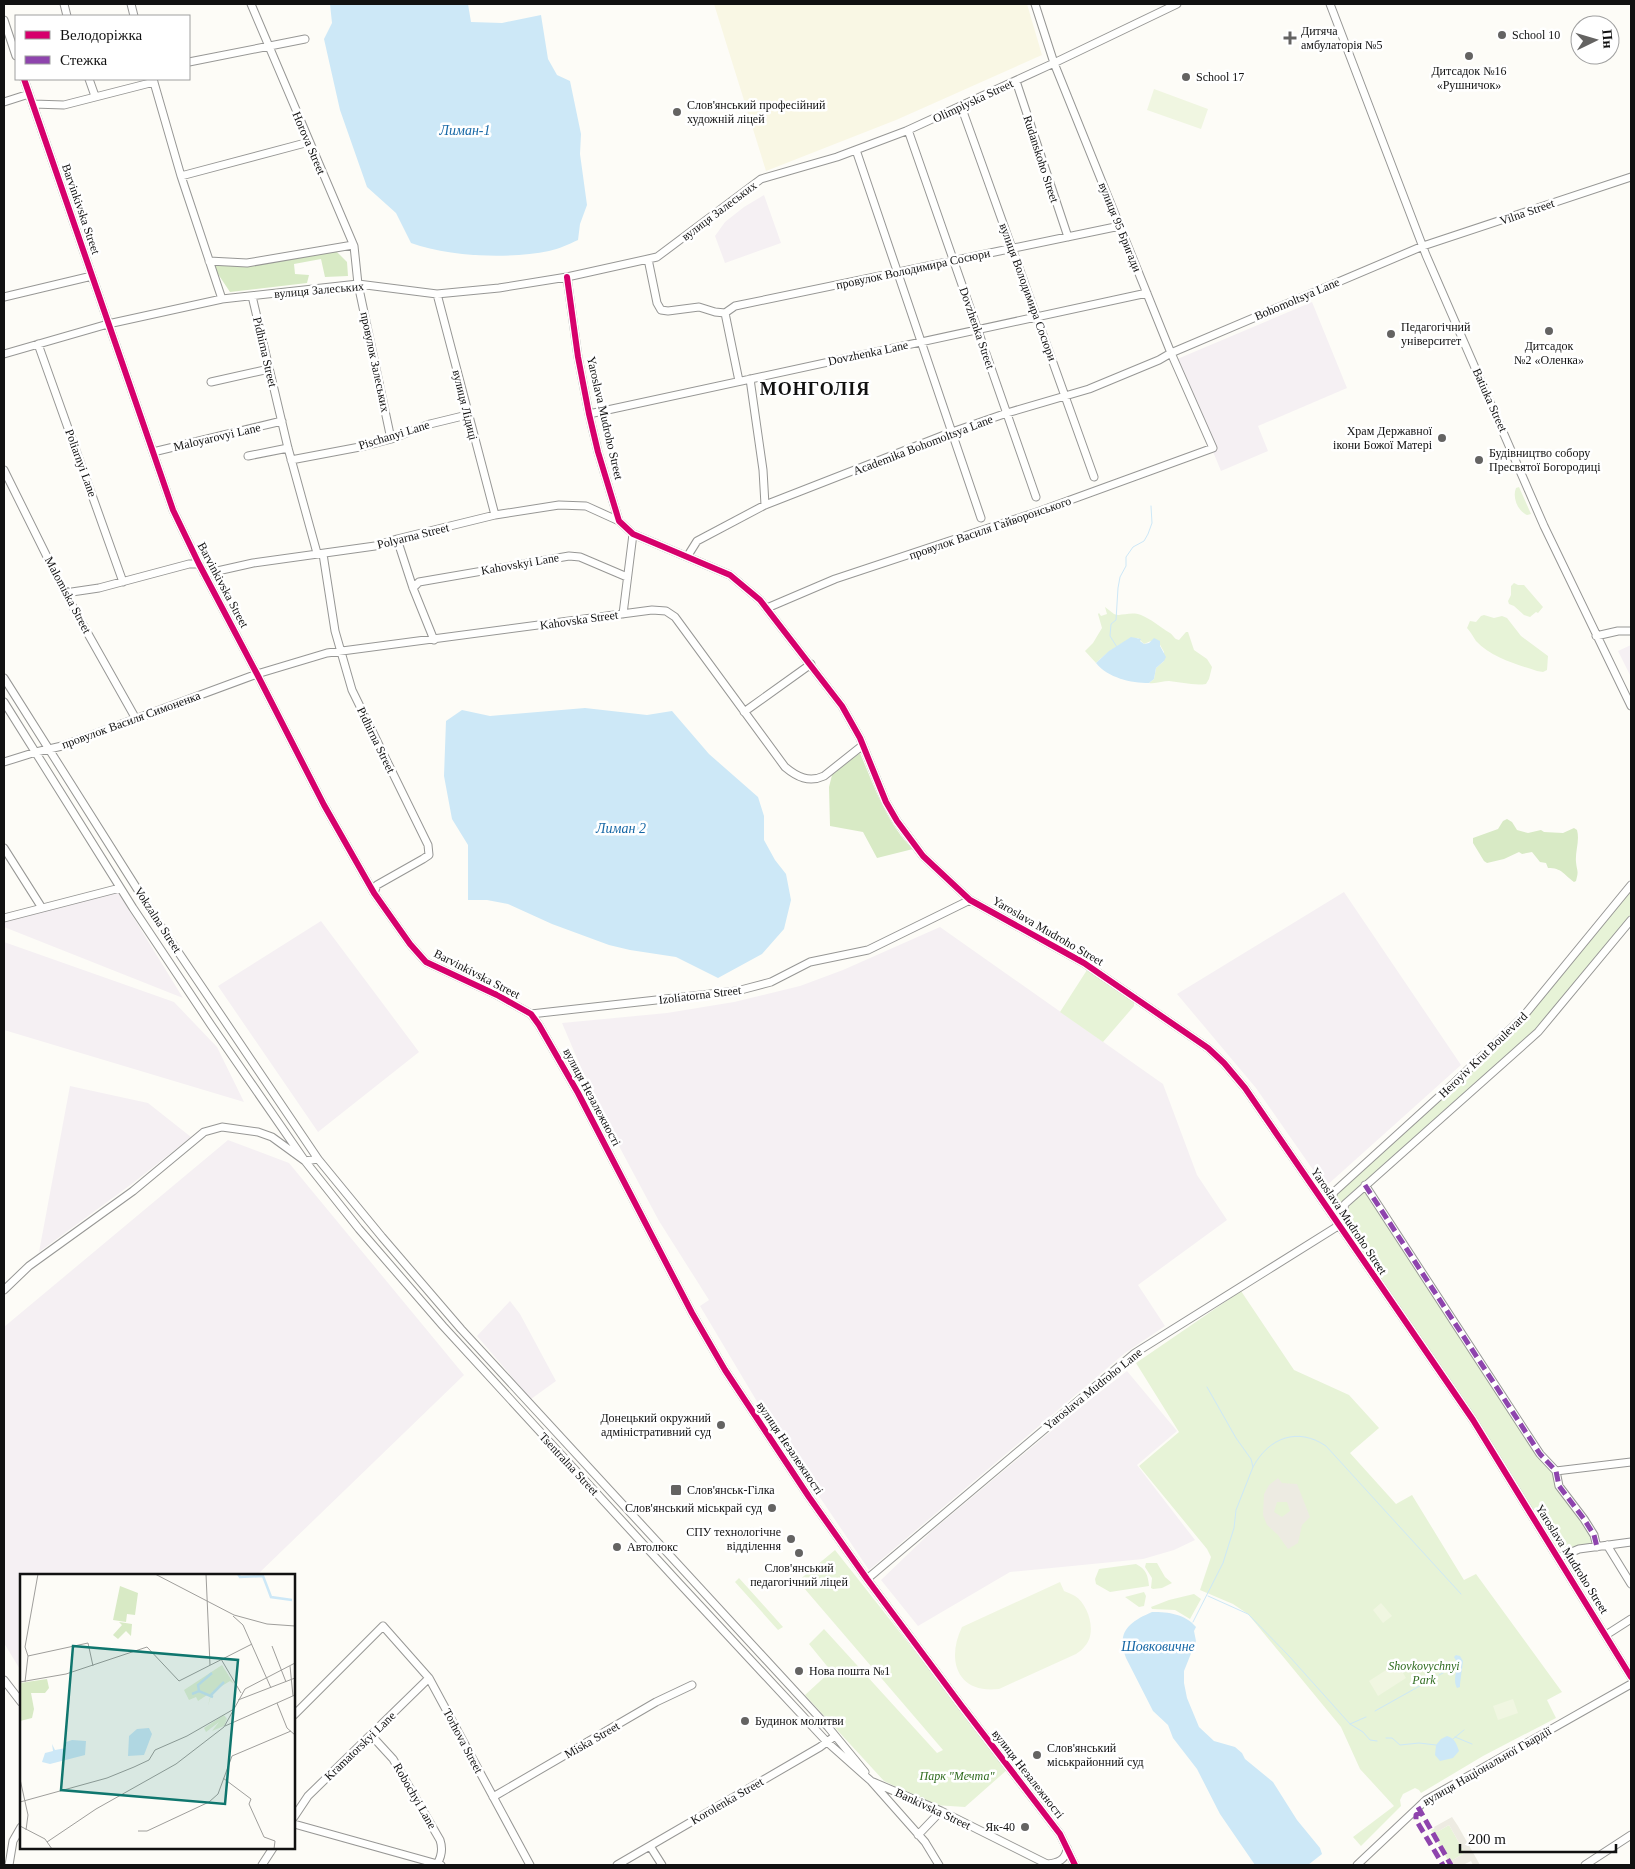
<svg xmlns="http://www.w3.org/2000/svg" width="1635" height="1869" font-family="Georgia,serif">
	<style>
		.industrial { fill: #f5f0f3 }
		.farmland { fill: #f9f7e4 }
		.green { fill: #e7f3d7 }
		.forest { fill: #d8eac5 }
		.pitch { fill: #f0f6e1 }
		.plaza { fill: #edebe2; fill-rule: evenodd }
		.water { fill: #cde8f7 }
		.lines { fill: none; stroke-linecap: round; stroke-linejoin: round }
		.stream { stroke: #cde8f7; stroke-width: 1 }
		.minor-casing { stroke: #979795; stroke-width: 9 }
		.minor { stroke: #fffffe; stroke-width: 7 }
		.quiet { stroke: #8e44ad; stroke-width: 5; stroke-dasharray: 10 5; stroke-linecap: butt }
		.cycleway-casing { stroke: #fff; stroke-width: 9 }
		.cycleway { stroke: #d6006c; stroke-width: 6 }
		.poi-dot { fill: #646362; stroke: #fff; stroke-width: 2 }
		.labels { text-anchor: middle; stroke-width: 5; stroke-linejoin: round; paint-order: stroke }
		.poi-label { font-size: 12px; fill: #111; stroke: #fff; text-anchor: start }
		.street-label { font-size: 12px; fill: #111; stroke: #fff }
		.park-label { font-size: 12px; font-style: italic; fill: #2f6b1f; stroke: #fff }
		.water-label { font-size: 14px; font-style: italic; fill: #1768a6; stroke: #fff }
		.district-label { font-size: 18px; font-weight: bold; letter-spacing: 1px; fill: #111; stroke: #fff }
		.inset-river { fill: none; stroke: #cde8f7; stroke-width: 2.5 }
		.inset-road { fill: none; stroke: #9f9e9b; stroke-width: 1 }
		.view { fill: #0f766e; fill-opacity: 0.15; stroke: #0f766e; stroke-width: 2.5 }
		.inset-edge { fill: none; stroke: #111; stroke-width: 2.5 }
	</style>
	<rect width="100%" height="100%" fill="#fdfcf7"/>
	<path class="industrial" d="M764,195l17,48 -56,20 -10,-27 10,-14 19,-15z
		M1312,302l35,86 -89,38 10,25 -47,20 -46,-111z
		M1631,645v32l-13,-26z
		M116,889l67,109 -179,-71v-8z
		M1344,892l117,173 -136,122 -69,-99 -79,-94z
		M321,921l98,131 -101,80 -100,-146z
		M940,927l223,157 34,91 30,45 -89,65 27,41 -40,27 -256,217 -98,-145 -71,-119 9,-6 -50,-79 -62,-116 -35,-82 105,-10 67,-11 66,-16 43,-16z
		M4,942l170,60 43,45 27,55 -240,-72z
		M70,1086l78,17 43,34 -58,46 -94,69z
		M228,1140l61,23 175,212 -207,200h-236v96l-17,-28v-316z
		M510,1301l10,13 36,67 -25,18 -54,-63z
		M1127,1371l50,60 -40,34 58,75 -21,10 -31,9 -133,13 -92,54 -37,-46 52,-50 141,-118z"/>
	<path class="farmland" d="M714,4h313l15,51 -146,65 -130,51z"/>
	<path class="green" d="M1519,487l12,27 -4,1c-9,-4 -15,-17 -11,-27z
		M1514,583l4,2h6l19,22 -5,6 -2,-1 -6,5 -6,-2 -10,-9 -5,-2 -1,-3 3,-6v-9z
		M1105,607c3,2 6,5 9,7 7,3 16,-3 27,1 10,4 19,12 29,18 4,3 4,6 9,7l7,-8h2l6,18 13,9 5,8 -3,12 -3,5c-12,2 -25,-2 -37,-3 -6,0 -13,3 -20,2l5,-4 2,-11 8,-7v-9l-5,-9 -8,-2 -7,3 -6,-6c-17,3 -29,13 -42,25l-11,-12 8,-8 9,-15 -4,-14 1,-1 2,3 6,-2z
		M1484,615l10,3 8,-2 5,2 14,18 27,20 -1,14 -4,2 -6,-1c-21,-7 -45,-13 -61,-30 -3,-4 -5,-9 -9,-13l3,-7 6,1 5,-6z
		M1631,890v24l-94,117 -196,172 -4,1 -4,-4 1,-3 120,-111 32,-32z
		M1087,970l47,31v5l-31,36 -43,-30z
		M1364,1190l173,265 16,17 4,15 32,47 4,10 -22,7 -12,1 -4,-5 -210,-320v-16z
		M1241,1291l53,79 55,25 30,33 -29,25 46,51 16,-9 52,85 12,-6 86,118 -15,8 9,18 -73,38 -62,37 -2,-3 -4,-2 -12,6 -3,6 1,6 -40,40 -8,-9 41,-31 -34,-37 -19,-42 -93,-113 -15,-10 -33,-14 11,-33 -4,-8 -68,-83 40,-34 -43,-69z
		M835,1550l173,219 -43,38 -31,-2 -50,-24 -79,-86 26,-24 -22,-27 15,-15 113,124 6,-3 -145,-169z
		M1146,1563h11l8,14 7,6 -10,5 -9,1 -2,-1 1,-10 -7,-11z
		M1136,1564c10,5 12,11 13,22l-39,6 -14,-8 -1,-5 4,-10z
		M739,1578l44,49 -5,3 -43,-48z
		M1144,1592l2,4 -2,10 -5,1 -14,-10z
		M1194,1594l7,5 -11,20 -15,-9 -23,-1 -1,-2 18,-7z
		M1449,1825l16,28 -16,9 -18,-32 4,-2 2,4z"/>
	<path class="forest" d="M336,251l11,11 1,14 -23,1 -4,-18 -27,5 1,10 14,1 -2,8 -77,9 -18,-27 36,1z
		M860,753c14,33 27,71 53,96l-36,9 -14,-26 -33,-6 -1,-39 3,-12z
		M1507,819l5,3 5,8 11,3 13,-3 3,2 19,1 11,-5 3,2c3,11 -2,21 -1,32 1,10 3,8 0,19l-2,1c-11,-8 -12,-14 -26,-14l-2,-5 -6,-1 -8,-10 -10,2 -3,-2 -15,7 -17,4 -3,-2 -11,-18v-5l25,-9 5,-8z"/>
	<path class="pitch" d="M1154,89l54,20 -7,20 -54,-19z
		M1060,1582l4,9c4,2 8,3 11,5 14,9 22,37 10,50 -2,3 -6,6 -9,8l-77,35c-42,5 -53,-29 -37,-62z
		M1381,1603l11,13 -9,7 -10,-13z
		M1397,1663l9,15 -28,18 -9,-15z
		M1513,1699l5,14 -20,7 -5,-14z"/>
	<path class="plaza" d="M1278,1478l4,5 15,1 13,33 -8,8 -4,18 -10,6 -10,-14 -11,-10 -4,-10 1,-21 5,-9zM1277,1502h10l3,9 -8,6 -8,-5z
		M1452,1817l6,9 22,39h-7l-2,-4 -8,4h-12l-2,-3 16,-9 -16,-28 -12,7 -3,-5z"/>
	<path class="water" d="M330,4h138l3,18 31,1 39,-8 7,44 9,16 13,6 11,53 -1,20 7,51 -7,19 -2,16c-9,4 -19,9 -29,11 -40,8 -100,6 -138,-8l-15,-30 -29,-26 -27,-77 -16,-71 8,-16z
		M1131,637l10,2 -1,2 4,3 5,-1 5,-5 6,3v5l6,11 -2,4 -8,7 -2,11 -5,4c-18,0 -41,-5 -53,-20l13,-12z
		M585,708l62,7 25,-4 37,43 49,43 6,19v24l11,20 11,14 5,26 -7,29 -22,25 -44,24 -42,-21 -46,-7 -21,-5 -57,-21 -44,-20 -21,-4h-19v-55l-16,-26 -8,-43 2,-55 16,-11 28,6z
		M1152,1612c17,0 33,2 44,15l-2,4 2,10 -12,30v12l3,15 12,29 15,14 21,6 7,6 3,6 28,23 24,38 23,28 2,6 -14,11h-53l-35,-51 -23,-45 -24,-31 -5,-13 -15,-14 -27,-53c-10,-26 3,-36 26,-46z
		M1456,1655l4,1 3,5 -3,23v3l-3,1c-4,-7 -1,-16 1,-24l-4,-7z
		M1447,1736c8,2 10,9 12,15l-6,7 -13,3 -5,-6 1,-10 5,-6z"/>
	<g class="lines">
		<path class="stream" d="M1117,647l-7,-11 1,-12 5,-4 2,-32 2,-11 6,-11v-9l7,-10 11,-6 4,-7 4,-11 -1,-17
			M1253,1467c16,-30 45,-40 73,-21l135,148
			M1208,1596l40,18 41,42 61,68 13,8 7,8 7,1
			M1193,1622l30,-59 11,-35 2,-18 17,-43 -2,-8 -15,-21 -29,-51
			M1439,1675l4,-2
			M1375,1711l59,-33
			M1350,1724l16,-7
			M1455,1737l17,7
			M1386,1738h6l8,7 19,-2 17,2
			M1453,1739l11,-9"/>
		<defs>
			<path id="minor" d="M64,4l3,12
				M131,4l3,12
				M251,4l103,242 4,38 33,155
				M1330,4l96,251 118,271 87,180
				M4,20l12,36
				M189,62l116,-23
				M24,79l149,431 26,54 58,110 67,131 50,88 36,51 16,18 71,33 34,19 8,11 39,68 114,220 33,57 84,127 58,82 94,126 99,129 15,31
				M89,79l6,17
				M153,79l28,97 41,123
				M1016,81l52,156
				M4,102l25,-8
				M33,104l31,1 90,-23
				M961,106l133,371
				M908,130l128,367
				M856,150l125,368
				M181,176l128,-34
				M648,259l9,44 4,7 7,1 31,-4 16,5 10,1 10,-7 385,-80
				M209,261l38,2 106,-18
				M567,277l11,80 11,57 9,38 21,69 14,13 97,41 30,25 82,106 18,32 26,64 11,19 26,35 47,44 114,63 124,85 16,15 21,25 228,332 158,257
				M437,294l58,221
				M252,296l36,152 29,105
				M4,297l88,-21
				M725,313l14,68
				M38,344l85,238
				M4,354l104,-30 114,-25 136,-15 79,10 62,-6 68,-11 90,-20 104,-78 76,-22 69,-26 148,-68 123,-59
				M750,379l13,91 2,35
				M211,382l58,-13
				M589,414l558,-121
				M153,452l129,-31
				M248,456l40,-8
				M291,460l74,-14 26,-7 39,-15 37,-9
				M4,470l61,123 71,126
				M397,539l16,49 21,52
				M323,554l12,77 17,59 76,155 1,10 -6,4 -46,26 -3,8
				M687,557l10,-16 68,-36 187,-73 55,-19 82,-24 70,-29 12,-7 252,-107 208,-69
				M204,574l49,-11 122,-17 22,-7 98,-24 64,-10 27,1 33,15
				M413,588l6,-6 150,-26 11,1 47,20
				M65,593l34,-5 90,-24h10
				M767,608l68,-29 205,-68 173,-63 -42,-95 -117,-290 -19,-59
				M623,614l10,-80
				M1596,636l22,-5h13
				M4,678l156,247 158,234 64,78 79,92 367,398 37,45
				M4,702l129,206 78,117 94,136 54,68 84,97 236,257 148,159 44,39 54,61 14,23
				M744,712l67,-48
				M4,762l32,-10 26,-6 195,-72 70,-21 325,-43 14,1 9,6 110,150c12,10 24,16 39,9l39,-31
				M4,848l38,60
				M4,918l116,-30
				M531,1014l206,-23 34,-9 39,-20 58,-12 102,-50
				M1365,1185l175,269 16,17 3,15 25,33 10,16 3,12
				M1331,1212l-1,-10 4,-10 120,-109 68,-65 109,-133
				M1338,1226l7,-22 193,-172 93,-112
				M4,1290l25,-24 104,-75 71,-59 18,-5 36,5 14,5 33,24 13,-2
				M1556,1471l75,-9
				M1607,1545l24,39
				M1558,1558l21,-9 52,-7
				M867,1579l268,-226 203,-127
				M1606,1635l25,-16
				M4,1680l17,22
				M294,1715l89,-89 46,52 101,187
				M371,1735l22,24 47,81c3,9 2,16 -3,24
				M873,1782l68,29 108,54
				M493,1797l163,-95 36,-17
				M294,1817l14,-21 121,-118
				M294,1824l147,41
				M918,1835l23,-24
				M650,1846l12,19
				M1047,1864c11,-1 19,-4 20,-16
				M9,1865l4,-24 8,-14
				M262,1865l11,-17
				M617,1865l203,-118 15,-11
				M1357,1865l69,-65 205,-116
				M1585,1865l46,-30"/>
		</defs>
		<use href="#minor" class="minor-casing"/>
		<use href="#minor" class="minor"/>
		<path class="quiet" d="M1365,1185l175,269 16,17 3,15 25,33 10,16 3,12
			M1418,1807l33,58
			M1421,1812l-5,3v5l27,45"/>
		<defs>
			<path id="cycleway" d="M24,79l149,431 26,54 58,110 67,131 50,88 36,51 16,18 71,33 34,19 8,11 39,68 114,220 33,57 84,127 58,82 94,126 99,129 15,31
				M567,277l11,80 11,57 9,38 21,69 14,13 97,41 30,25 82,106 18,32 26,64 11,19 26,35 47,44 114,63 124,85 16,15 21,25 228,332 158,257"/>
		</defs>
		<use href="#cycleway" class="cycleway-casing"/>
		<use href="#cycleway" class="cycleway"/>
	</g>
	<g class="poi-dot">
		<circle cx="1502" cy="35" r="5"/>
		<path d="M1287.5 30.5h5v5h5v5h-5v5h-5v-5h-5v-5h5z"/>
		<circle cx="1469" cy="56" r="5"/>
		<circle cx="1186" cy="77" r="5"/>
		<circle cx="677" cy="112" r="5"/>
		<circle cx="1549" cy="331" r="5"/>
		<circle cx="1391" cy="334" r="5"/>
		<circle cx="1442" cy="438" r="5"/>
		<circle cx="1479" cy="460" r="5"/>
		<circle cx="721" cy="1425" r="5"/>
		<rect x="670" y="1484" width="12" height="12" rx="2.5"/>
		<circle cx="772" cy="1508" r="5"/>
		<circle cx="791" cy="1539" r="5"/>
		<circle cx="617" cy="1547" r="5"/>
		<circle cx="799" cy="1553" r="5"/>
		<circle cx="799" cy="1671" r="5"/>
		<circle cx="745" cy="1721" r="5"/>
		<circle cx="1037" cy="1755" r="5"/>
		<circle cx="1025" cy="1827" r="5"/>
	</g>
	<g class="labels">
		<g class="poi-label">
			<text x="1301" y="35">Дитяча<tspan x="1301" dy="14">амбулаторія №5</tspan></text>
			<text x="1512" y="39">School 10</text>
			<text x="1469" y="75" text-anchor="middle">Дитсадок №16<tspan x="1469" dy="14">«Рушничок»</tspan></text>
			<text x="1196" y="81">School 17</text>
			<text x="687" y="109">Слов'янський професійний<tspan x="687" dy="14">художній ліцей</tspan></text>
			<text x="1401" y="331">Педагогічний<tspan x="1401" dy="14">університет</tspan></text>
			<text x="1549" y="350" text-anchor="middle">Дитсадок<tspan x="1549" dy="14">№2 «Оленка»</tspan></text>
			<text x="1432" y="435" text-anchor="end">Храм Державної<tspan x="1432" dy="14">ікони Божої Матері</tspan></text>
			<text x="1489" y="457">Будівництво собору<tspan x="1489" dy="14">Пресвятої Богородиці</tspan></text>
			<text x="711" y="1422" text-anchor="end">Донецький окружний<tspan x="711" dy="14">адміністративний суд</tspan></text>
			<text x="687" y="1494">Слов'янськ-Гілка</text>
			<text x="762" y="1512" text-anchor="end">Слов'янський міськрай суд</text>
			<text x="781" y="1536" text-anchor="end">СПУ технологічне<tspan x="781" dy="14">відділення</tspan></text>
			<text x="627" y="1551">Автолюкс</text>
			<text x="799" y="1572" text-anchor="middle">Слов'янський<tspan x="799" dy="14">педагогічний ліцей</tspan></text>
			<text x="809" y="1675">Нова пошта №1</text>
			<text x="755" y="1725">Будинок молитви</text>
			<text x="1047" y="1752">Слов'янський<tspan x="1047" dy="14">міськрайонний суд</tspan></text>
			<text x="1015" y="1831" text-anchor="end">Як-40</text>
		</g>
		<g class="street-label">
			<text transform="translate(973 101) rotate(-25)" y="4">Olimpiyska Street</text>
			<text transform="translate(309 143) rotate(67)" y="4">Horova Street</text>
			<text transform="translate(1041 159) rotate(72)" y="4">Rudanskoho Street</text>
			<text transform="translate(81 209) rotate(71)" y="4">Barvinkivska Street</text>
			<text transform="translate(719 211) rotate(-37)" y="4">вулиця Залеських</text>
			<text transform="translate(1527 212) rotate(-19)" y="4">Vilna Street</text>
			<text transform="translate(1120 227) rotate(68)" y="4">вулиця 95 Бригади</text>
			<text transform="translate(913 269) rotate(-12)" y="4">провулок Володимира Сосюри</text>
			<text transform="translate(319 290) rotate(-5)" y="4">вулиця Залеських</text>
			<text transform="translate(1028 292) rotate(70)" y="4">вулиця Володимира Сосюри</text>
			<text transform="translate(1297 299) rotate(-23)" y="4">Bohomoltsya Lane</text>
			<text transform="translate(977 328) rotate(71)" y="4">Dovzhenka Street</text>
			<text transform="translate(265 352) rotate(77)" y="4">Pidhirna Street</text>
			<text transform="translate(868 353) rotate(-12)" y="4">Dovzhenka Lane</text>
			<text transform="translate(375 362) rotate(78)" y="4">провулок Залеських</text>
			<text transform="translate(1490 400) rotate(66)" y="4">Batiuka Street</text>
			<text transform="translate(465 405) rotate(76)" y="4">вулиця Лідиці</text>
			<text transform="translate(605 418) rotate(77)" y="4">Yaroslava Mudroho Street</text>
			<text transform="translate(394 435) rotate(-17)" y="4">Pischanyi Lane</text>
			<text transform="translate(217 437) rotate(-13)" y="4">Maloyarovyi Lane</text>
			<text transform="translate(923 445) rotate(-21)" y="4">Academika Bohomoltsya Lane</text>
			<text transform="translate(81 463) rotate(70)" y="4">Poliarnyi Lane</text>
			<text transform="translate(990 528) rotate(-19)" y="4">провулок Василя Гайворонського</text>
			<text transform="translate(413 536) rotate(-14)" y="4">Polyarna Street</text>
			<text transform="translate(520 564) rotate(-10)" y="4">Kahovskyi Lane</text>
			<text transform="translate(223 585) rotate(62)" y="4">Barvinkivska Street</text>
			<text transform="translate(68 595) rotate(62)" y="4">Malomiska Street</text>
			<text transform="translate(579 620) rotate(-8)" y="4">Kahovska Street</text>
			<text transform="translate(131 720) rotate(-20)" y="4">провулок Василя Симоненка</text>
			<text transform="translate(376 740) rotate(64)" y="4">Pidhirna Street</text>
			<text transform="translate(158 920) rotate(57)" y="4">Vokzalna Street</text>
			<text transform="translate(1048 931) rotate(30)" y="4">Yaroslava Mudroho Street</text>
			<text transform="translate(477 974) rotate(27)" y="4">Barvinkivska Street</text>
			<text transform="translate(700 995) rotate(-7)" y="4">Izoliatorna Street</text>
			<text transform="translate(1483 1055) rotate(-44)" y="4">Heroyiv Krut Boulevard</text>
			<text transform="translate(592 1097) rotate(62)" y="4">вулиця Незалежності</text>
			<text transform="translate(1349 1221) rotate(56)" y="4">Yaroslava Mudroho Street</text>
			<text transform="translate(1093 1389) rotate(-39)" y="4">Yaroslava Mudroho Lane</text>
			<text transform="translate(790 1448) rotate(56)" y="4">вулиця Незалежності</text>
			<text transform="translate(569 1464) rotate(47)" y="4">Tsentralna Street</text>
			<text transform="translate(1572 1559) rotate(58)" y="4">Yaroslava Mudroho Street</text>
			<text transform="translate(592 1740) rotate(-30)" y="4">Miska Street</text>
			<text transform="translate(463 1741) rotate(62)" y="4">Torhova Street</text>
			<text transform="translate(360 1746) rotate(-44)" y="4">Kramatorskyi Lane</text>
			<text transform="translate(1487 1766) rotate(-30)" y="4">вулиця Національної Гвардії</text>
			<text transform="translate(1028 1774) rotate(52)" y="4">вулиця Незалежності</text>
			<text transform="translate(415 1796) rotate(60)" y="4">Robochyi Lane</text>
			<text transform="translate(727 1801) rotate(-30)" y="4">Korolenka Street</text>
			<text transform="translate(933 1809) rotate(25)" y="4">Bankivska Street</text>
		</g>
		<g class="park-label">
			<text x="1424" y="1670">Shovkovychnyi<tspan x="1424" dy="14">Park</tspan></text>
			<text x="957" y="1780">Парк "Мечта"</text>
		</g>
		<g class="water-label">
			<text x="465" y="135">Лиман-1</text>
			<text x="621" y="833">Лиман 2</text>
			<text x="1158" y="1651">Шовковичне</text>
		</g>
		<g class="district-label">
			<text x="815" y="395">МОНГОЛІЯ</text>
		</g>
	</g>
	<g transform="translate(20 1574)">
		<rect width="275" height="275" fill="#fdfcf7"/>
		<path d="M202,91l12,19 -4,-3 -18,11 -4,14 2,-9 -3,-2 -9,6 -2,-4 -7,3 -5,-10zM204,141l3,4 -3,7 -12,5 7,-9 -13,10 -2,-4z" fill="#e7f3d7"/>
		<path d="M100,12l18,7 -3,22 -8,-1 -1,8 -13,-2zM99,48l13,2 -1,12 -5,-5 -8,8 -5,-4 9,-10zM27,105l2,9 -4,5h-14l3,16 -2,9 -12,3v-38z" fill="#d8eac5"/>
		<path d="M129,154l3,6 -8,21 -16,1 1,-20 8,-7zM52,166l14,1 -1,14 -35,9 -8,-2 3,-9 8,-2 -1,-7 3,6 11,-2v-6z" fill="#cde8f7"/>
		<path class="inset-river" d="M218,0l2,3 23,-1 5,13M248,15l3,8 21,3M179,117l-1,-6 14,-12M172,120l7,-3 14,6M191,121l13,-13"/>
		<path class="inset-road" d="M135,0l79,41 33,9 28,2M186,0l4,91M213,42l10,9 28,63M252,72l14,36M8,82l60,-13 5,23M201,85l20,34M270,92l3,30M159,107l73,-37M0,108l46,-8 81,-27 32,34M5,108l3,-26 -3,-9 13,-73M218,126l57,-22M257,129l10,25 8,7M205,152l70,-31M203,204l28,21 -2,5 15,33 11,4 -1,8M0,205l8,36 -2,15M0,228l87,-24 27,-11 15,-7 6,-10 32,-14 47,-27M0,252l25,13 7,10M118,257h9l62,-29 9,-8 14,-38 59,-25M27,268l49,-33 80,-45 48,-37 21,-38 50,-26"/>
		<path class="view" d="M53,72l165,14 -13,144 -164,-14z"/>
		<rect width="275" height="275" class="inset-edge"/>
	</g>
	<rect width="1635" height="1869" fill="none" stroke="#111111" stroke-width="10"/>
	<rect x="15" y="15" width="175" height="65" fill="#ffffff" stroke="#a0a0a0"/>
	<rect x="25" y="31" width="25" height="8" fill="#d6006c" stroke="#a0a0a0"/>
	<text x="60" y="40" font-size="15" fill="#111111">Велодоріжка</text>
	<rect x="25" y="56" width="25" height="8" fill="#8e44ad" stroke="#a0a0a0"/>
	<text x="60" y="65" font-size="15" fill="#111111">Стежка</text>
	<g transform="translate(1595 40) rotate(85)"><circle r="24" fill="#ffffff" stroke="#a0a0a0"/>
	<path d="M0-4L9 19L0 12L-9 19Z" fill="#646362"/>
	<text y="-8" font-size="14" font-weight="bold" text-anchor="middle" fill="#111111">Пн</text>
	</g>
	<path d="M1460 1844v8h156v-8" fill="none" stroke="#111111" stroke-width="2.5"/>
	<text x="1468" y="1844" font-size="15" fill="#111111" stroke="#ffffff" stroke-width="4" paint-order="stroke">200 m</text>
</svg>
